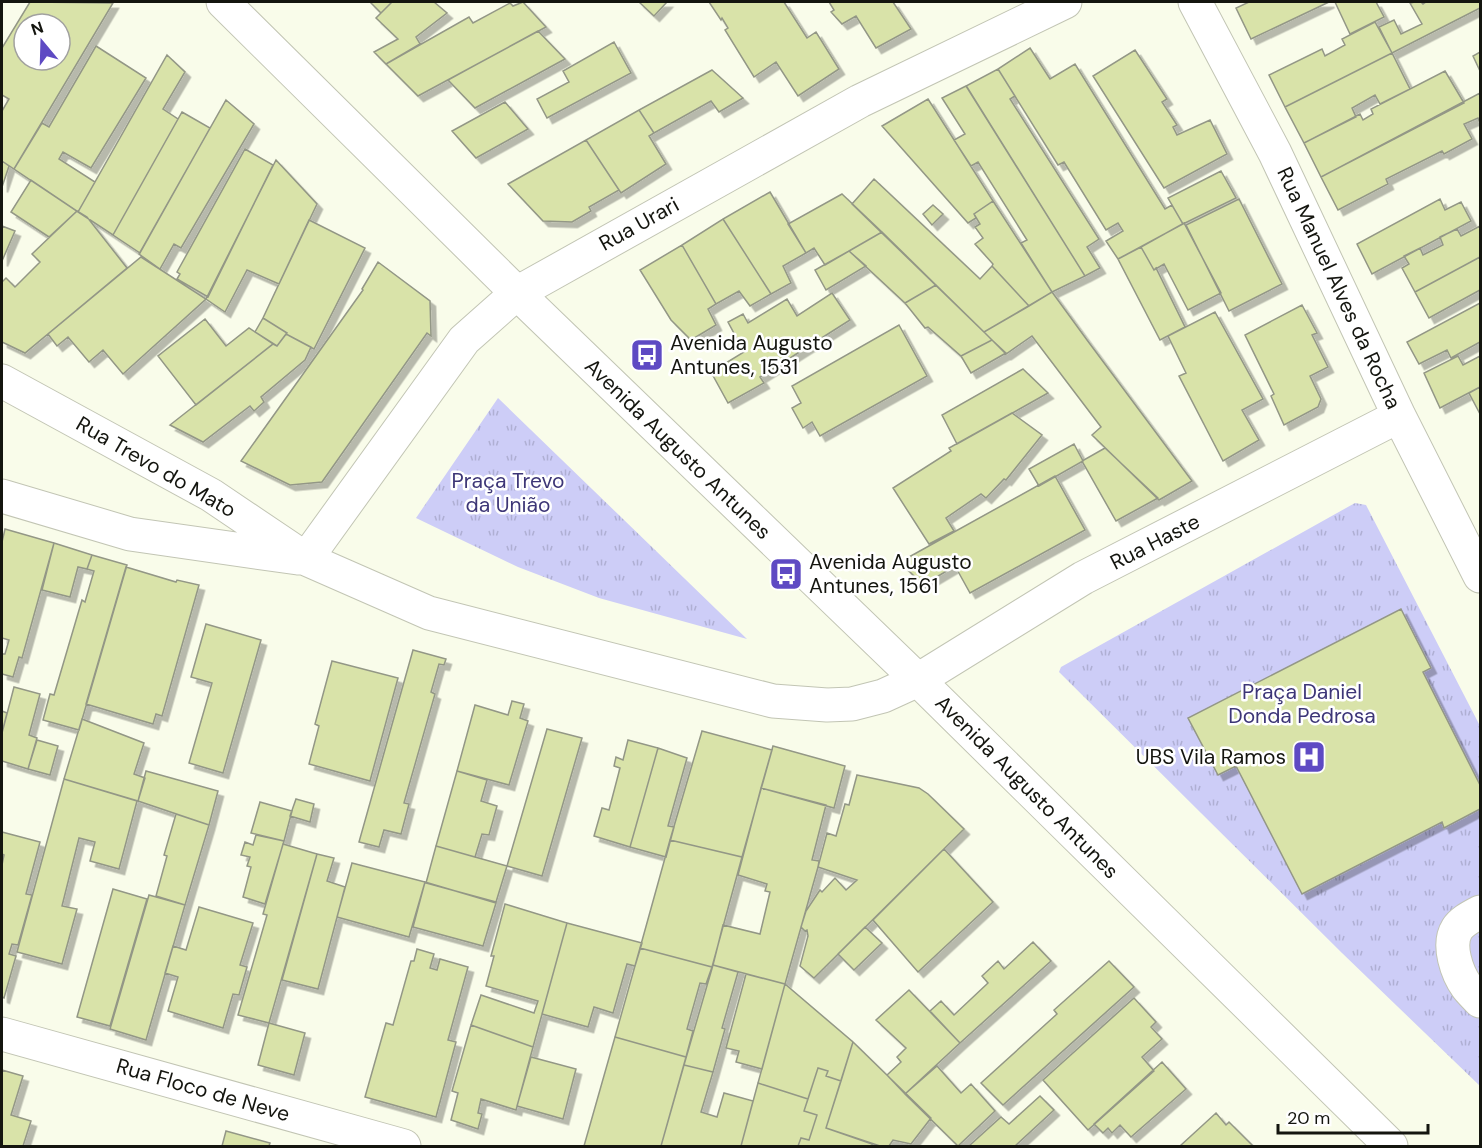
<svg xmlns="http://www.w3.org/2000/svg" width="1482" height="1148" font-family="'DM Sans',sans-serif">
	<style>
		.park { fill: url(#park-tufts) }
		.building { fill: #d9e3a9; stroke: #939786; stroke-width: 1.5; fill-rule: evenodd; filter: url(#shadow) }
		.lines { fill: none; stroke-linecap: round; stroke-linejoin: round }
		.minor-casing { stroke: #c2c5b4; stroke-width: 35 }
		.minor { stroke: #fff; stroke-width: 33 }
		.labels { text-anchor: middle; stroke-width: 5; stroke-linejoin: round; paint-order: stroke }
		.street-label { font-size: 21px; fill: #14150f; stroke: #fff }
		.poi-label { font-size: 21px; fill: #14150f; stroke: #fff; text-anchor: start }
		.park-label { font-size: 21px; fill: #3d3677; stroke: #fff }
	</style>
	<defs>
		<pattern id="park-tufts" width="24" height="20" patternUnits="userSpaceOnUse" patternTransform="scale(1.5)"><rect width="24" height="20" fill="#cdcdf7"/><path d="M3 7l-1-3M5 7V3M7 7l1-3M15 17l-1-3M17 17v-4M19 17l1-3" fill="none" stroke="#afafd3"/></pattern>
		<filter id="shadow"><feDropShadow dx="5.5" dy="5.5" stdDeviation="0" flood-color="#0004"/></filter>
	</defs>
	<rect width="100%" height="100%" fill="#f9fcea"/>
	<path class="park" d="M498,398l249,241 -148,-41 -81,-31 -102,-49z
		M1355,503l11,2 114,221v360l-138,-133 -283,-281 2,-5z"/>
	<path class="building" d="M30,2l83,1 -99,166 -12,-8v-50l7,-12 -7,-4v-47zM24,24h36v36h-36z
		M370,2h22l-11,11z
		M392,2h42l13,11 -31,24 4,7 -34,20 -12,-12 24,-13 -22,-21z
		M523,2l23,25 -128,69 -32,-32 83,-47 4,6 37,-20 3,3z
		M639,2h28l-13,14z
		M709,2h75l23,36 9,-6 23,37 -41,27 -22,-34 -22,15 -29,-47 3,-2 -6,-10 -1,2z
		M829,2h64l18,27 -35,19 -20,-32 -14,8 -11,-12 3,-2z
		M1249,2h80l-78,37 -15,-31z
		M1335,2h41l8,15 -34,17z
		M1415,2h6l2,2 3,-2h54v6l-88,45 -13,-26 15,-7 7,14 21,-10 -12,-21z
		M1375,22l17,31 -107,54 -16,-32 53,-26 3,7 20,-11 -3,-6z
		M538,31l27,28 -90,49 -27,-28z
		M614,42l17,31 -84,45 -10,-19 32,-17 -6,-11z
		M96,46l50,32 -55,90 -28,-16 -4,7 36,23 -17,30 -64,-43 28,-46 7,4z
		M1030,48l20,31 25,-15 90,145 7,-4 11,19 -65,35 -12,-18 17,-10 -5,-8 -12,7 -42,-68 -6,3 -60,-96z
		M1135,50l32,49 -5,3 15,23 -4,2 4,8 33,-15 17,34 -63,34 -71,-112z
		M1480,52v19l-7,-15z
		M1392,53l18,36 -30,15 -5,-9 -23,13 4,9 -52,26 -19,-36z
		M167,55l18,17 -22,37 15,10 -65,116 -35,-23z
		M998,69l17,27 -5,3 89,140 -12,8 13,21 -15,8 -119,-190z
		M712,70l31,28 -24,14 -8,-11 -57,32 -15,-23z
		M1445,71l19,32 -143,74 -17,-34 56,-29 3,6 10,-6 -2,-5z
		M966,86l1,1 118,189 -33,16 -31,-49 6,-3 -49,-78 -7,4 -17,-26 11,-6 -23,-36z
		M1480,93v30l-2,-5 -14,6 8,15 -28,15 -2,-3 -56,28 2,5 -50,26 -17,-33z
		M928,99l65,102 -19,13 2,4 -8,5 -86,-97z
		M226,100l28,24 -73,124 -7,-4 -14,25 -21,-15z
		M505,102l23,27 -52,29 -24,-27z
		M639,110l15,23 -5,3 17,28 -45,29 -35,-53z
		M182,112l28,16 -70,125 -27,-18z
		M586,140l33,50 -30,17 2,4 -19,11 -29,-1 -35,-37z
		M245,149l28,16 -65,132 -31,-18 3,-5 -3,-2z
		M276,160l41,44 -38,80 -32,-14 -22,42 -19,-13z
		M2,161l7,5 -7,21z
		M1221,171l15,27 -53,26 -15,-26z
		M874,179l106,100 12,-13 37,40 -45,26 -132,-128z
		M31,180l46,31 -28,26 -38,-25z
		M770,192l36,61 -23,13 8,17 -20,11 -48,-75z
		M842,194l40,38 -57,33 -11,-17 -8,5 -18,-29z
		M1239,199l43,85 -53,27 -43,-86z
		M1440,199l5,11 16,-8 10,19 -99,53 -15,-30z
		M993,201l59,91 -23,14 -37,-40 1,-2 -18,-20 8,-6 -8,-11 5,-3 -6,-10z
		M933,205l10,9 -11,11 -9,-11z
		M77,211l10,6 40,51 -102,85 -23,-11v-60l4,-4 9,9 25,-25 -8,-8z
		M723,219l48,75 -21,12 -11,-15 -23,13 -34,-59z
		M309,220l56,28 -51,101 -28,-15 1,-1 -24,-15z
		M1184,223l37,70 -33,17 -24,-46 -10,6 -13,-23z
		M2,226l13,5 -13,30z
		M1480,226v31l-65,35 -13,-24 7,-4 -5,-8 16,-8 3,7 20,-10 -3,-8 17,-8 4,7z
		M882,232l54,53 -31,18 -56,-52z
		M682,245l34,59 -8,5 8,16 -25,15 -20,-20 -31,-50z
		M1141,247l13,23 2,-2 29,59 -25,13 -42,-81z
		M849,251l17,15 -40,24 -11,-20z
		M141,257l65,42 -83,75 -20,-24 -14,12 -21,-25 -11,9 -9,-12z
		M1480,257v33l-51,28 -14,-26z
		M378,262l52,39 1,35 -4,-3 -105,149 -32,3 -49,-24 122,-171 -1,-1z
		M936,285l48,47 8,8 -31,16 -33,-29 -3,1 -20,-25z
		M1052,292l35,48 105,141 -33,19 -67,-65 9,-8 -69,-91 -26,18 -22,-22z
		M832,293l18,27 -90,57 4,6 -36,20 -17,-31 33,-20 -16,-30 15,-8 5,9 39,-24 10,17z
		M1480,303v39l-29,16 -4,-8 -28,14 -12,-22z
		M1302,305l15,28 -5,2 16,32 -18,9 11,23 -3,8 -34,18 -13,-29 3,-2 -29,-59z
		M1215,312l48,87 -21,11 17,30 -36,21 -44,-85 7,-3 -18,-37z
		M263,318l24,15 -10,13 -22,-14z
		M205,319l21,27 23,-18 24,16 -77,61 -38,-49z
		M899,325l28,51 -107,60 -8,-14 -9,6 -11,-20 9,-5 -9,-17z
		M286,334l25,13 -6,13 -44,37 3,5 -10,9 -4,-5 -47,36 -33,-17 103,-81 4,2z
		M992,340l14,13 -35,20 -10,-17z
		M1458,356l5,9 17,-9v31l-40,21 -16,-35z
		M1023,369l25,24 -91,51 -15,-29z
		M1480,387v27l-11,-21z
		M1012,413l30,22 -36,45 -2,-1 -18,19 -5,-4 -35,24 8,13 -25,13 -36,-56 58,-37 -2,-3z
		M1074,444l9,17 -44,25 -10,-17z
		M1105,448l53,50 -42,23 -34,-60z
		M1055,476l30,54 -115,63 -15,-27 -32,19 -23,-23z
		M5,529l49,14 -32,115 -3,-1 -6,20 -11,-3v-20h3l4,-14 -7,-2v-96z
		M54,543l38,12 -5,14 -9,-2 -8,30 -28,-7z
		M92,555l35,10 -48,165 -36,-10 7,-26 4,1 28,-95 3,2 9,-31 -7,-2z
		M126,567l50,15 1,-2 22,5 -37,131 -6,-2 -3,10 -67,-20z
		M1401,609l30,59 -8,4 57,113v24l-36,19 -2,-6 -140,72 -66,-128 -18,9 -30,-57z
		M206,624l55,16 -38,133 -34,-10 23,-80 -21,-6z
		M413,650l33,9 -2,6 -5,-1 -8,28 4,2 -31,109 5,1 -8,30 -17,-4 -5,17 -20,-5z
		M332,661l66,17 -28,103 -61,-17 10,-38 -4,-2z
		M14,687l26,7 -11,41 8,3 -9,31 -26,-8v-28z
		M512,701l12,3 -4,14 8,3 -19,64 -52,-14 18,-66 33,10z
		M2,711l5,2 -5,20z
		M82,719l62,24 -10,31 11,4 -7,23 -74,-22z
		M547,729l35,9 -40,138 -35,-10z
		M702,731l70,19 -30,107 -72,-17z
		M37,740l21,6 -8,29 -22,-6z
		M628,740l30,8 -28,99 -36,-11 8,-28 7,2 11,-42 -6,-2 2,-9 7,3z
		M773,746l72,20 -11,42 -73,-20z
		M658,748l29,10 -19,68 6,1 -8,30 -36,-10z
		M146,771l72,20 -9,34 -71,-24z
		M457,771l30,9 -6,21 16,5 -8,29 -7,-1 -7,23 -39,-11z
		M857,775l62,13 9,6 36,35 -150,149 -14,-12 8,-30 -1,-6 -2,1 -4,-4 5,-16 14,-21 2,2 13,-14 11,12 11,-10 -39,-13 9,-34 9,3 9,-32 4,1z
		M64,779l73,22 -18,68 -29,-8 5,-19 -16,-4 -17,68 15,3 -15,55 -45,-12z
		M761,788l65,17 -14,55 7,1 -1,6 -33,117 -72,-19 10,-40 37,9 10,-42 -5,-1 2,-7 -29,-9z
		M296,799l18,5 -4,18 -20,-6z
		M260,802l32,9 -8,30 -33,-8z
		M176,814l33,11 -24,80 -29,-9 11,-40 -3,-1z
		M2,832l38,10 -14,52 6,1 -14,50 -6,-1 -3,10 7,2 -12,42 -2,-1v-132l2,-10 -2,-1z
		M256,835l28,6 -19,63 -22,-7 8,-30 -4,-1 3,-9 -9,-2 4,-13 8,3z
		M670,840l72,17 -30,110 -72,-19z
		M283,844l34,10 -48,169 -31,-8 29,-100 -4,-1z
		M436,846l71,20 -11,36 -70,-19z
		M944,849l49,53 -75,70 -45,-52z
		M317,854l17,4 -7,23 18,6 -27,102 -36,-9z
		M352,863l73,19 -16,55 -72,-20z
		M425,882l71,21 -13,43 -70,-19z
		M113,889l34,10 -37,127 -33,-9z
		M149,895l36,10 -39,135 -36,-11z
		M505,904l62,19 -34,124 -62,-22 10,-30 53,18 4,-12 -52,-15 8,-30h-3z
		M199,907l54,16 -13,42 7,2 -8,28 -6,-1 -10,34 -55,-17 10,-34 -13,-4 8,-27 13,4z
		M567,923l75,20 -7,23 -8,-2 -14,49 -19,-6 -6,20 -46,-13z
		M865,927l17,16 -28,27 -16,-16z
		M1033,942l18,19 -91,82 -30,-32 11,-10 13,14 34,-32 -6,-7 16,-15 6,8z
		M640,948l72,19 -6,17 -6,-1 -13,46 6,2 -7,26 -71,-20z
		M417,949l17,5 -4,14 7,2 3,-11 28,8 -20,73 8,2 -20,75 -71,-20 21,-74 7,2 18,-64h3z
		M1109,961l25,26 -131,118 -22,-22 76,-69 -3,-4z
		M713,965l25,7 -16,56 3,1 -12,43 -29,-7z
		M746,974l39,10 -23,85 -26,-7 3,-11 -13,-3z
		M785,984l68,58 -12,39 -15,-5 2,-5 -10,-3 -10,31 -50,-16z
		M909,990l51,53 -55,51 -18,-19 14,-13 -4,-5 9,-9 -30,-28z
		M1134,998l22,24 -5,5 11,12 -20,18 12,14 -66,59 -45,-50z
		M269,1023l36,10 -11,42 -36,-10z
		M471,1025l62,22 -17,63 -35,-11 -3,14 4,1 -4,15 -27,-9 7,-27 -6,-2z
		M615,1037l71,20 -25,89h-77z
		M853,1042l78,76 -20,26 -18,-4 -4,6h-9l-54,-18z
		M531,1057l45,12 -13,50 -46,-13z
		M1162,1062l24,27 -55,48 -11,-12 -8,8 -4,-5 -5,5 -9,-9z
		M684,1065l29,7 -12,40 16,5 7,-24 29,8 -12,45h-80z
		M937,1066l24,27 10,-9 24,27 -37,35 -53,-52z
		M818,1068l10,3 -2,5 15,5 -15,47 46,16v2h-74l3,-8 8,2 8,-25 -13,-4z
		M2,1070l21,6 -12,39 20,6 -8,25h-21z
		M758,1083l50,16 -4,12 13,4 -8,25 -8,-2 -3,8h-57z
		M1040,1096l14,14 -39,36h-46l32,-29 8,7z
		M1216,1113l10,12 3,-3 24,24h-73z
		M226,1131l44,12 -1,3h-47z"/>
	<g class="lines">
		<defs>
			<path id="minor" d="M223,2l294,291 401,387 473,466
				M1195,2l80,151 124,263 81,160
				M2,381l209,114 95,64 123,54 344,88 54,4 25,-1 31,-8 35,-16 165,-102 316,-162
				M2,496l128,38 168,24
				M306,559l158,-219 53,-47 343,-192 205,-99
				M1480,912c-7,4 -18,9 -23,17 -10,16 0,44 10,58 4,5 9,10 13,14
				M2,1034l402,112"/>
		</defs>
		<use href="#minor" class="minor-casing"/>
		<use href="#minor" class="minor"/>
	</g>
	<defs>
		<symbol id="bus-square" viewBox="-11 -11 22 22"><rect x="-9" y="-9" width="18" height="18" rx="4" fill="#5e4ac3" stroke="#fff"/><path d="M-5-6H5V4H4V6H2V4H-2V6H-4V4H-5ZM-3.5-4V0h7V-4ZM-3.5 1.2v1.5H-2V1.2ZM2 1.2v1.5H3.5V1.2Z" fill="#fff"/></symbol>
		<symbol id="hospital-square" viewBox="-11 -11 22 22"><rect x="-9" y="-9" width="18" height="18" rx="4" fill="#5e4ac3" stroke="#fff"/><path d="M-5-5h3v3.5h4V-5h3V5h-3V1.5h-4V5h-3Z" fill="#fff"/></symbol>
	</defs>
	<g fill-rule="evenodd">
		<use href="#bus-square" x="628" y="336" width="38" height="38"/>
		<use href="#bus-square" x="767" y="555" width="38" height="38"/>
		<use href="#hospital-square" x="1290" y="738" width="38" height="38"/>
	</g>
	<g class="labels">
		<g class="street-label">
			<text transform="translate(639 224) rotate(-29)" y="7">Rua Urari</text>
			<text transform="translate(1339 288) rotate(65)" y="7">Rua Manuel Alves da Rocha</text>
			<text transform="translate(678 449) rotate(44)" y="7">Avenida Augusto Antunes</text>
			<text transform="translate(156 467) rotate(30)" y="7">Rua Trevo do Mato</text>
			<text transform="translate(1155 542) rotate(-27)" y="7">Rua Haste</text>
			<text transform="translate(1027 787) rotate(45)" y="7">Avenida Augusto Antunes</text>
			<text transform="translate(203 1090) rotate(16)" y="7">Rua Floco de Neve</text>
		</g>
		<g class="poi-label">
			<text x="670" y="350">Avenida Augusto<tspan x="670" dy="24">Antunes, 1531</tspan></text>
			<text x="809" y="569">Avenida Augusto<tspan x="809" dy="24">Antunes, 1561</tspan></text>
			<text x="1286" y="764" text-anchor="end">UBS Vila Ramos</text>
		</g>
		<g class="park-label">
			<text x="508" y="488">Praça Trevo<tspan x="508" dy="24">da União</tspan></text>
			<text x="1302" y="699">Praça Daniel<tspan x="1302" dy="24">Donda Pedrosa</tspan></text>
		</g>
	</g>
	<rect width="1482" height="1148" fill="none" stroke="#14150f" stroke-width="6"/>
	<g transform="translate(42 42) rotate(341)"><circle r="28" fill="#ffffff" stroke="#a1a19f" stroke-width="1.5"/>
	<path d="M0-4.5L10 22L0 15L-10 22Z" fill="#5e4ac3"/>
	<text y="-9" font-size="16" font-weight="bold" text-anchor="middle" fill="#14150f">N</text>
	</g>
	<path d="M1278 1124v9h150v-9" fill="none" stroke="#14150f" stroke-width="3"/>
	<text x="1287" y="1124" font-size="18" fill="#14150f" stroke="#ffffff" stroke-width="4.5" paint-order="stroke">20 m</text>
</svg>
